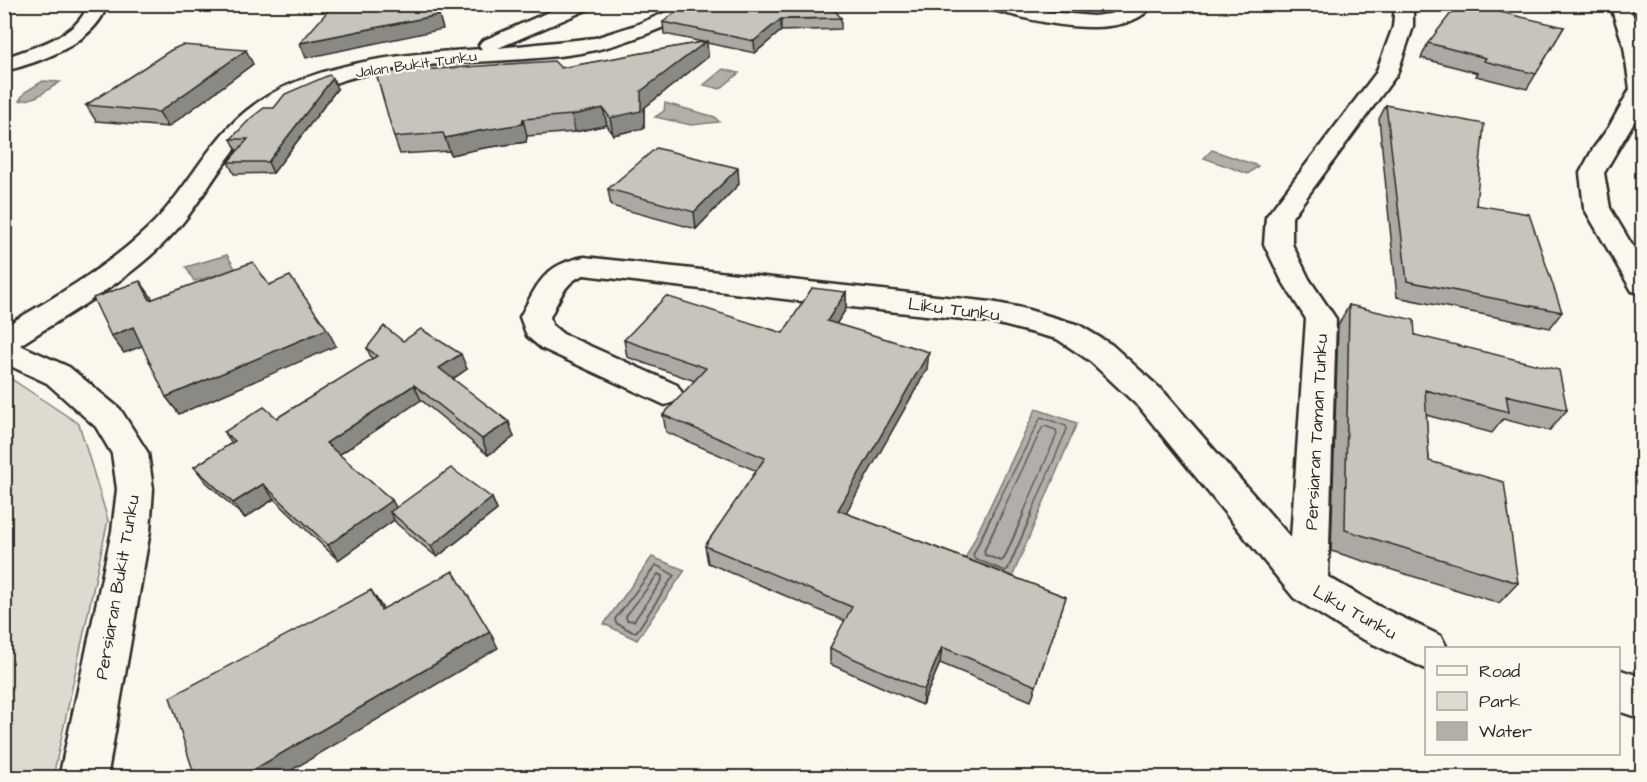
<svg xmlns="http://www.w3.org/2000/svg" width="1647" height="782" font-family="'Architects Daughter',sans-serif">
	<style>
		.green { fill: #dddad0; stroke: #84827e; stroke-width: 1.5 }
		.water { fill: #b1afa7; stroke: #7b7a75; stroke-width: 1.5 }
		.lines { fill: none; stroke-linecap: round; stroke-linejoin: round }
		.shore-far1 { stroke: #61605d; stroke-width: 1.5 }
		.shore { stroke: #61605d; stroke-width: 2 }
		.minor-casing { stroke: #2b2b2b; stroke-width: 5 }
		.tertiary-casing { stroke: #2b2b2b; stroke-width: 5 }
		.minor { fill: #fbf7ec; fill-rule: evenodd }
		.tertiary { fill: #fbf7ec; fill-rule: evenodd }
		.wall { fill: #aba9a2; stroke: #2b2b2b; stroke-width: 1.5 }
		.shaded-wall { fill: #8b8984; stroke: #2b2b2b; stroke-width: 1.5 }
		.building { fill: #c7c4bc; stroke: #2b2b2b; stroke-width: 1.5 }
		.labels { text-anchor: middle; stroke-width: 4.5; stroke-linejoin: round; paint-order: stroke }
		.far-street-label { font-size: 15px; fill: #2b2b2b; stroke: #fbf7ec }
		.street-label { font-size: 18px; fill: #2b2b2b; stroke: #fbf7ec }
	</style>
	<rect width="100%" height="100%" fill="#fbf7ec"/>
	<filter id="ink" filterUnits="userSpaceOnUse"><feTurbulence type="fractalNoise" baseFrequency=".0167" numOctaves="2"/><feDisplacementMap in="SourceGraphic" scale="12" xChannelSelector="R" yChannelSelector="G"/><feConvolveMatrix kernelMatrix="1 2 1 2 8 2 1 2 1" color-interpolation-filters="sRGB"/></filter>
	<g filter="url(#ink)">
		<path class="green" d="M4,374l75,50 29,96 -55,257h-48z"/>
		<path class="water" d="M723,69l16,4 -19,16 -16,-4z
			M43,81l17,1c-14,8 -23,18 -41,19l6,-9z
			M665,103l50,14 4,5 -28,3 -36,-8 9,-6z
			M1212,150l46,16 -10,8 -44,-16z
			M227,255l9,15 -42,11 -8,-14z
			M1036,409l41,14 -66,157 -47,-19z
			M652,557l33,13 -48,70 -33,-16z"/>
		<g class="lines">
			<path class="shore-far1" d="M992,514l49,-97 25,9 1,3 -36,85
				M1001,514l41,-86 3,-2 11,4 1,4 -34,80"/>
			<path class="shore" d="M993,513l-20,42 2,4 30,12 3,-2 24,-56
				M1002,513l-18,38 1,4 16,6 3,-2 20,-46
				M656,565l18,10 -37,56 -4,1 -17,-9 -1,-4z
				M658,574l4,2v4l-28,41 -7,-1 -1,-4z"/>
			<defs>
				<path id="minor" d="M88,4h19c-10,38 -68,59 -103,67v-13c29,-11 75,-21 84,-54z
					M567,4h26l-2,4 -93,40 97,-10 41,-13 49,-21h27l-2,4c-43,17 -83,37 -129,45 -87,14 -182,2 -265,37 -24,11 -50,25 -68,44 -30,32 -49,74 -80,105 -43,44 -97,73 -148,106l49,22 51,42 28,44 5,36 -3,42 -43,247h-48l53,-247 5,-42 -5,-35 -16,-27 -49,-44 -43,-20v-36c50,-30 101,-58 143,-98 33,-30 52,-71 83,-103 60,-64 170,-72 252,-77l-3,-4 3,-4z
					M985,4h31l34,8 43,4 17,-2 22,-10h22c-31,42 -126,16 -167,4z
					M1395,4h18v23l-16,47 -105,143v27l17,35 27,40 -8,258 52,30 61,29 6,12h-21v21l-76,-36 -56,-35 -154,-190 -50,-47 -33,-22 -66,-17 -140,-15 -267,-32c-19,6 -25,25 -34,42l2,8 11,9 114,51 5,8 -5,8 -12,4 -124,-57 -14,-12 -7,-19c18,-33 23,-52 64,-60l407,45 31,6 57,17 33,20 52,47 127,146 15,-219 -25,-40 -17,-35 2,-27 110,-144 17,-46z
					M1618,669l24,8v42l-24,-8z"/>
				<path id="tertiary" d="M1610,4h19l13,38v66l-38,65 6,35 32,54v32l-10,-3 -48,-83 -4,-35 13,-24 16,-22 21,-38 -6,-42z"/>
			</defs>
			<use href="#minor" class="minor-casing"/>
			<use href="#tertiary" class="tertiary-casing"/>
			<use href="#minor" class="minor"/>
			<use href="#tertiary" class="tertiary"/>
		</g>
		<path class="wall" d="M661,4h17l-6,3z
			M841,18v11l-60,2 -26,22 -48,-10 1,14 -64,51v20l-31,7 -6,-10 -32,7 -48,4 -1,6 -42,6 -33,7 -2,-4 -49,3 -6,-17 167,-69 142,-26 -39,-8 -1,-12z
			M1564,27l-37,62 -51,-13 2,-3 -57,-15 7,-15z
			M253,64l-85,63 -72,-6 -10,-16z
			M337,89l-64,84 -39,1 -6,-12 10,-11h-1l-6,-12 43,-31z
			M1386,105l90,100 86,107 -12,16 -153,-31 -18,-178z
			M739,184l-43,45 -85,-23 -3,-17z
			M846,292v17l-10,15 91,45 -82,144 221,84 -35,104 -91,-38 -18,42 -92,-41v-16l15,-27 -137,-58 -3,-17 52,-75 -91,-39 -3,-17 32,-34 -68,-24 -3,-17 159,-7z
			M1349,305l66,30 152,75 -18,21 -46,-12 -11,14 -66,-18 3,46 89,122 -19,20 -168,-52 7,-225z
			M403,341l64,28 -14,10 61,58 -26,18 -67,-55 -82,55 53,45 4,8 96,-10 5,12 -60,47 -40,-33 -3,-4 -56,40 -64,-61 -29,19 -39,-36 -12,-15 38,-24 -8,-11 53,-14 95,-58 -5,-12z"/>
		<path class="shaded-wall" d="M6,4h15l-13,4z
			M439,15l4,14 -137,29 -6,-15z
			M781,19v12l-26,22 -1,-12z
			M707,41l1,16 -64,51v20l-31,7 -3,-17 31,-27z
			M246,50l7,14 -85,63 -9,-15z
			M333,78l4,11 -64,84 -5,-11z
			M603,108l4,17 -32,7 -3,-17z
			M523,119l4,17 -1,6 -42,6 -33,7 -6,-17 34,-7z
			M738,168l1,16 -43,45 -2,-17z
			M140,281l12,17 10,19 -12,-17z
			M846,292v17l-19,29v-17z
			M133,327l12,18 -21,8 -13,-17z
			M327,329l9,17 -157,68 -13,-17z
			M929,352l-2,17 -89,158v-17z
			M461,354l6,15 -22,15 -6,-16z
			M414,385l7,15 -87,58 -8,-15z
			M509,422l5,15 -26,18 -6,-16z
			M263,484l11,15 -29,19 -12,-15z
			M492,498l5,12 -60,47 -6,-11z
			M392,500l8,15 -10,-3 4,8 -56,40 -10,-15z
			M371,590l11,17 9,19 -10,-16z
			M490,632l8,16 -218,129h-39z
			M942,647l-2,16 -18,42 2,-15z"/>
		<path class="building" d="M334,4h97l8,11 -139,28z
			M695,4h135l11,14 -60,1 -27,22 -91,-19 13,-10z
			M1458,4h8l98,23 -28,47 -52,-13 2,-3 -58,-15z
			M707,41l-66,50v20l-31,7 -7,-10 -31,7 -49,4 -1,5 -43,7 -34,7 -2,-5 -49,4 -18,-64 178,-12 7,7z
			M182,45l64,5 -87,62 -73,-7 85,-55z
			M329,75l4,3 -65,84h-40l20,-23h-17l20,-21 13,-10h10l11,-14z
			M1386,105l98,19 -8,81 53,9 33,98 -155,-31z
			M656,148l82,20 -44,44 -86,-23z
			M253,262l16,23 21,-9 37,53 -161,68 -33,-70 -22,9 -18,-38 47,-17 10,19z
			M812,288l34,4 -19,29 102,31 -91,158 228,87 -30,89 -94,-39 -18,43 -94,-42 22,-41 -147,-61 60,-88 -102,-43 43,-47 -82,-28 42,-44 117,37z
			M1349,305l65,15 1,15 144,35 8,40 -61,-15 3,17 -84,-22 4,71 75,21 14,101 -173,-53z
			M384,326l19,15 18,-12 40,25 -22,14 70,54 -27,17 -68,-54 -88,58 66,57 -64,45 -65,-61 -30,19 -39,-36 41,-26 -11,-9 40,-25 13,11 100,-62 -10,-8z
			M451,468l41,30 -61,48 -41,-34z
			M453,571l37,61 -249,145h-46l-25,-80 201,-107 10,20z"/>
	</g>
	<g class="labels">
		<g class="far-street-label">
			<text transform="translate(416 64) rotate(-8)" y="5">Jalan Bukit Tunku</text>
		</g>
		<g class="street-label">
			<text transform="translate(954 309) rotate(7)" y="6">Liku Tunku</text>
			<text transform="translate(1316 432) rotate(-87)" y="6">Persiaran Taman Tunku</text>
			<text transform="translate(117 587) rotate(-80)" y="6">Persiaran Bukit Tunku</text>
			<text transform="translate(1355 612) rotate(29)" y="6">Liku Tunku</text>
		</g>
	</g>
	<rect width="1647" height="782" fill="none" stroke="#fbf7ec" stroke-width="24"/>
	<rect x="12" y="12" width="1623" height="758" fill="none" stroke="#2b2b2b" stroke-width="2" filter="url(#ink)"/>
	<rect x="1425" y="647" width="195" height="108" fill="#fbf7ec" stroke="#a8a59f" stroke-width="1.5"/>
	<rect x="1437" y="666" width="30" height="9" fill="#fbf7ec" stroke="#a8a59f" stroke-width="1.5"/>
	<text x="1479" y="677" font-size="18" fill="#2b2b2b">Road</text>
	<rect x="1437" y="692" width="30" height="18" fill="#dddad0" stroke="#a8a59f" stroke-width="1.5"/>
	<text x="1479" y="707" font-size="18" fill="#2b2b2b">Park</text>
	<rect x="1437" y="722" width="30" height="18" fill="#b1afa7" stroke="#a8a59f" stroke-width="1.5"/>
	<text x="1479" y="737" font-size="18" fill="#2b2b2b">Water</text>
</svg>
